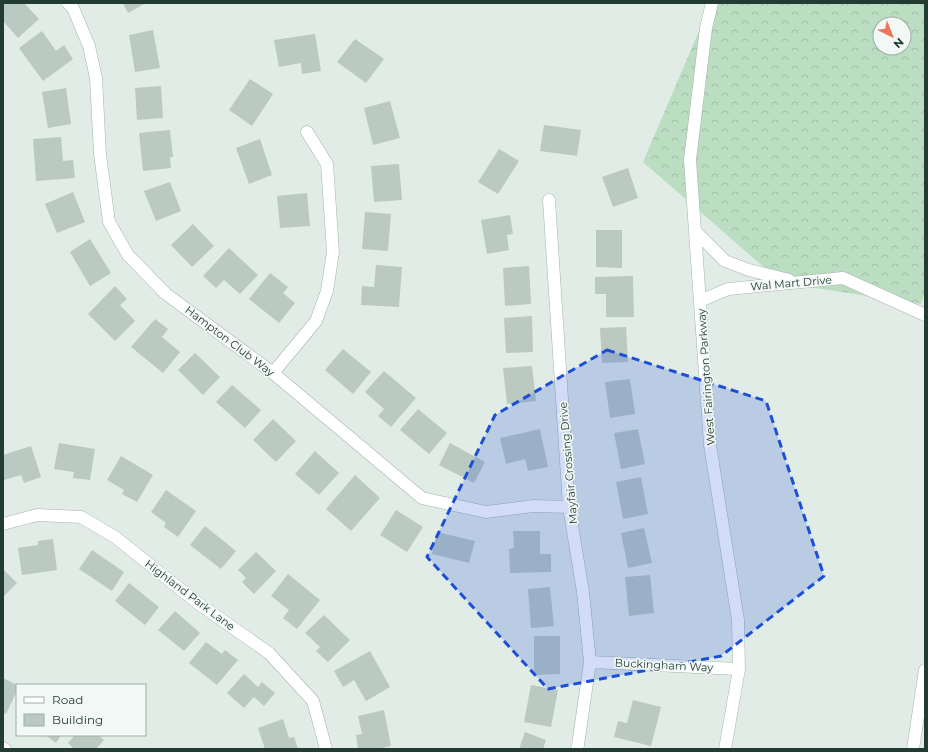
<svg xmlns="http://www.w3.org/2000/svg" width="928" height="752" font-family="Montserrat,sans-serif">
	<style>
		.forest { fill: url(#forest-crowns); fill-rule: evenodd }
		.building { fill: #bac9c2 }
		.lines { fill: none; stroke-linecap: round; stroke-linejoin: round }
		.minor-casing { stroke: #a5b4ad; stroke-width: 13 }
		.minor { stroke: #fff; stroke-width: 12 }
		.marked { fill: #1d4ed8; fill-opacity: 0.2; stroke: #1d4ed8; stroke-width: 3; stroke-dasharray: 8 5; stroke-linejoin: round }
		.labels { text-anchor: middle; stroke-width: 3.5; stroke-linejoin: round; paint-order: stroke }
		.street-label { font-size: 11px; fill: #223c33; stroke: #f2f8f5 }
	</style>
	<defs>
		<pattern id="forest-crowns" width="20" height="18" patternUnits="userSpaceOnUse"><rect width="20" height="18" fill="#bbddc1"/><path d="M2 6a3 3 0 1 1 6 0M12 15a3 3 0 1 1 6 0" fill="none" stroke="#a0bfa6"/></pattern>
	</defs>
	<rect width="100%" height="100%" fill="#e2ece6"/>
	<path class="forest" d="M711,3h214v289l-4,12 -139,-21 -139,-121zM880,24h24v24h-24z"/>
	<path class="building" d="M4,3h20l15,16 -21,19 -15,-17v-17z
		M123,3h23l-18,10z
		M153,30l7,38 -25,4 -6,-37z
		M42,31l14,20 8,-6 9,14 -30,22 -24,-33z
		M315,34l6,37 -19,3 -1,-11 -22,4 -5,-27z
		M355,39l29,20 -18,24 -29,-21z
		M250,79l23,15 -21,32 -23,-16z
		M161,86l2,32 -26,2 -2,-32z
		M66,88l5,36 -23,4 -6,-36z
		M390,101l10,37 -27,7 -9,-37z
		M544,125l37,5 -4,26 -37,-5z
		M170,130l3,27h-3l1,11 -28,3 -4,-38z
		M61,137l2,24 10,-1 2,18 -39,3 -3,-42z
		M260,139l12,36 -23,9 -13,-36z
		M499,149l20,12 -21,33 -20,-12z
		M399,164l3,36 -28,2 -3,-36z
		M628,168l10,30 -25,9 -11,-30z
		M170,182l11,29 -25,10 -12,-30z
		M73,192l12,30 -28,11 -12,-29z
		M307,193l3,33 -30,2 -3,-32z
		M365,212l26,2 -3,37 -26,-2z
		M510,215l3,19 -6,1 2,15 -22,4 -6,-34z
		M193,224l21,22 -22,21 -21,-22z
		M596,230h26v38l-26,-1z
		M90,239l21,34 -21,13 -20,-34z
		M229,248l29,27 -18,19 -16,-14 -8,8 -13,-12z
		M376,265l26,2 -3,40 -38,-2 1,-19 12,1z
		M529,266l2,38 -26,2 -2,-38z
		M270,273l18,14 -5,6 12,10 -16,20 -30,-24z
		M633,276l1,41h-28v-23h-11v-17z
		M115,286l12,13 -7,6 15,16 -20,20 -27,-27z
		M532,316l1,36 -27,1 -2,-35z
		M155,319l13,10 -6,8 18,15 -17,21 -32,-26z
		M626,327l2,35 -26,1 -2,-35z
		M343,349l28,23 -18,22 -28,-24z
		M195,353l25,24 -17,18 -25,-25z
		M532,366l4,35 -29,3 -4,-36z
		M384,371l32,27 -25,29 -13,-11 6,-7 -19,-17z
		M630,379l5,35 -25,4 -5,-36z
		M232,385l29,25 -16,18 -29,-26z
		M418,409l29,24 -18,21 -29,-24z
		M273,419l23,22 -20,21 -23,-22z
		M540,429l8,38 -20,4 -3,-12 -19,5 -6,-26z
		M638,429l7,35 -24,5 -7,-36z
		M59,443l36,6 -5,31 -17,-2 1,-6 -20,-3z
		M450,443l35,19 -11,21 -35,-18z
		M31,446l10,31 -17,6 -3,-8 -17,5 -1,-4v-21z
		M315,451l24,22 -20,22 -24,-21z
		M121,456l32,19 -16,27 -15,-8 2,-4 -17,-10z
		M355,475l25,23 -29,33 -25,-22z
		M641,477l7,37 -25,5 -7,-37z
		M166,490l30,21 -18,26 -14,-10 2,-4 -15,-11z
		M396,510l27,17 -16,25 -27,-17z
		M205,526l31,25 -15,18 -31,-24z
		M644,528l8,35 -24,5 -7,-35z
		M513,531h27v23h11v18l-41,1 -1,-24 5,-1z
		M437,532l38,9 -6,22 -37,-9z
		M53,539l4,31 -35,5 -4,-27 20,-3v-4z
		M92,550l32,22 -12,19 -33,-22z
		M256,552l20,19 -22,23 -12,-12 4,-4 -8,-8z
		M3,569l14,14 -14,14z
		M288,574l32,26 -23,29 -14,-11 6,-8 -18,-14z
		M650,575l4,38 -25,3 -4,-39z
		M129,583l30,24 -14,18 -30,-24z
		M550,587l4,39 -23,2 -3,-39z
		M175,611l25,22 -16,18 -26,-21z
		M324,615l26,25 -22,22 -12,-11 4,-4 -15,-14z
		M534,636h26v38l-26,1z
		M206,642l16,12 3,-4 13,10 -21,25 -28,-22z
		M370,651l20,36 -24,14 -12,-21 -11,7 -9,-16z
		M244,674l14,13 4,-5 13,11 -11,13 -10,-9 -10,11 -17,-15z
		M3,678l14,7v6l-11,23 -3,-2z
		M531,685l27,5 -7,37 -27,-5z
		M633,700l28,7 -10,39 -37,-9 4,-16 9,2z
		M384,710l7,36 -14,3h-19l-2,-14 6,-1 -4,-18z
		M283,719l6,19 5,-1 4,12h-33l-7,-21z
		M525,732l21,8 -3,9h-24z
		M45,735h16l-5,8z
		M75,735h23l6,5 -8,9h-22l-6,-6z"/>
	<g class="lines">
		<defs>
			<path id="minor" d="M68,3l5,5 16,38 7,32 4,76 9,68 19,33 38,39 107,79 149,125 64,14 47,-6 36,1
				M712,3l-6,25 -16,132 20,285 28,175 1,49 -14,80
				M549,200l20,307 14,85 7,70 -12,83 -1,4
				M695,231l30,30 24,9 40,10
				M700,301l28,-12 115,-11 82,37
				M273,373l43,-52 11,-30 6,-39 -6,-88 -20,-32
				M3,524l34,-9 44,2 34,20 84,67 70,49 44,48 13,48
				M590,662l149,7
				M3,748l2,1
				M913,749l12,-79"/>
		</defs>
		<use href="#minor" class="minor-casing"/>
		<use href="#minor" class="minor"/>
	</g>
	<path class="marked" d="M607,350l159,51 58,175 -103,80 -173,33 -121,-132 68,-142z"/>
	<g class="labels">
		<g class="street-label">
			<text transform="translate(791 283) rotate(-5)" y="4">Wal Mart Drive</text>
			<text transform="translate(230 341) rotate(37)" y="4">Hampton Club Way</text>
			<text transform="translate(706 377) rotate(-94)" y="4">West Fairington Parkway</text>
			<text transform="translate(568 463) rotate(-95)" y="4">Mayfair Crossing Drive</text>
			<text transform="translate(190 595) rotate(37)" y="4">Highland Park Lane</text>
			<text transform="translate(664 665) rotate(3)" y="4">Buckingham Way</text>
		</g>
	</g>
	<rect width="928" height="752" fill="none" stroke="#223c33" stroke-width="8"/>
	<rect x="16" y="684" width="130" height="52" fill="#f2f8f5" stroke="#9fada7"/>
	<rect x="24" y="697" width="20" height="6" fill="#ffffff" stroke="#9fada7"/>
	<text x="52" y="704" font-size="12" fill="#223c33">Road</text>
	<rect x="24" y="714" width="20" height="12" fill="#bac9c2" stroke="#9fada7"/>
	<text x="52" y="724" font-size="12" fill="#223c33">Building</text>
	<g transform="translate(892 36) rotate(137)"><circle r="19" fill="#f2f8f5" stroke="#9fada7"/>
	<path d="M0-3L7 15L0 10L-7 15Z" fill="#ef735d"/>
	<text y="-6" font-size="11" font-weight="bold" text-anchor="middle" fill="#223c33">N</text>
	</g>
</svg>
